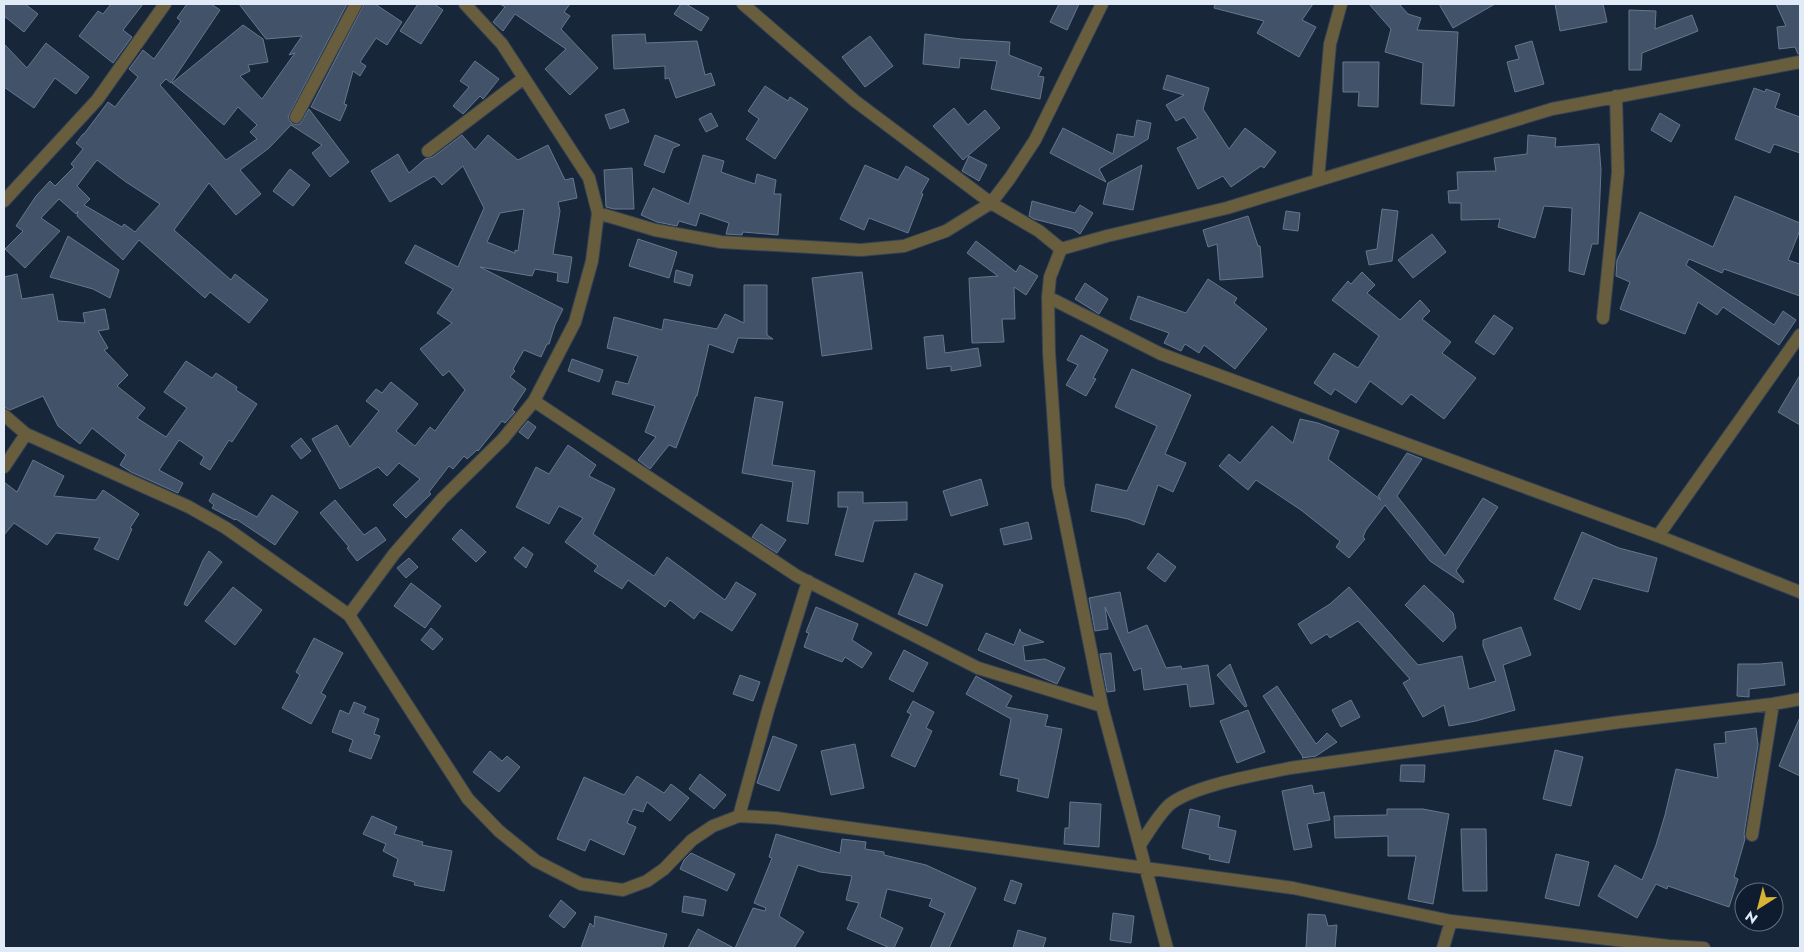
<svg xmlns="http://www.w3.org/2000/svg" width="1804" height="952" font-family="Jost,sans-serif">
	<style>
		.building { fill: #425269; stroke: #66768e; fill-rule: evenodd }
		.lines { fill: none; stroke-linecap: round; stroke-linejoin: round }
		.minor-casing { stroke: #344255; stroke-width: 14 }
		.minor { stroke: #685d3c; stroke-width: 12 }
	</style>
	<rect width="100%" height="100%" fill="#18263a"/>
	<path class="building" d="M4,4h21l13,10 -14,18 -20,-16z
		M111,4h32l-20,26 9,7 -19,26 -34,-27 19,-25 5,3z
		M187,4h24l9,6 -49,73 -5,-4 -6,6 66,75 31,-21 -7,-7 7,-7 -19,-18 -14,18 -52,-42 71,-58 20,14 5,23 -20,3 2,6 -10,5 22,23 33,-46 -6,2 13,-19 -36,3 -27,-35h108l-59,113 4,7h8l9,-15 40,53 -19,15 -18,-24 10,-8 -31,-20 -22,23 -29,22 21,24 -25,21 -27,-32 -35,47 57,50 4,-6 33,26 -19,23 -39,-31 -5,6 -66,-58 -16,20 -46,-44 1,-5 -2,3 -17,-15 -18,19 19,13 -35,37 -20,-19 18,-18 -7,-5 20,-30 14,-15 5,5 19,-19 -3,-3 12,-15 -7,-6 7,-9h1l24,-32 7,5 23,-30 -9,-8 14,-19 11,9 27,-38 -4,-3zM97,160l29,22 34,22 -25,28 -11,-8 -2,3 -38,-22 6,-6 -13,-13z
		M364,4h11l27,18 -15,23 -11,-7 -16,24 6,4 -6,10 -7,-5 -9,33 3,1 -7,16 -29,-14z
		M418,4h16l9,6 -22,34 -21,-13z
		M500,4h70l-6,8 6,4 -9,13 37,39 -28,27 -25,-26 21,-20 -51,-35 -12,17 -10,-9 12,-15z
		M681,4h5l23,14 -8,13 -27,-17z
		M1059,4h20l-12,26 -17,-8z
		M1215,4h98l-11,16 14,7 -17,30 -42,-24 7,-12 -50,-13z
		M1369,4h30l9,10 13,4 -4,12 41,2 -4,74 -33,-2 2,-41 -38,-11 6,-23z
		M1439,4h56l-42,24z
		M1555,4h48l4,18 -47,9z
		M1776,4h24v50h-2l-3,-7 -16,2 -2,-22 9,-1z
		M1629,10l27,1 -1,18 37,-14 6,16 -56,22 -1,17h-12z
		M645,34l1,9 51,-2 8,34 6,-2 4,12 -39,13 -7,-20 -4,1v-13l-51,3 -2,-34z
		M925,34l36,5 49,3 -1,13 33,13 -4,8 6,1 -4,22 -49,-10 6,-28 -37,-3 -1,10 -36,-4z
		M870,36l23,30 -28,21 -23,-30z
		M1532,41l12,43 -29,8 -8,-30 12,-3 -4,-13z
		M46,43l43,34 -13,17 -21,-16 -21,30 -30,-21v-43l23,24z
		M475,61l24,18 -16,20 -3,-3 -17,18 -10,-8 16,-19 -9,-6z
		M1343,62h36l-1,45 -20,-1 1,-14h-16z
		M1167,75l42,13 -6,21 26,40 16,-21 31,24 -12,16 -3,-2 -30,21 -8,-11 -25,13 -21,-41 21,-10 -14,-21 -8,4 -10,-16 18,-10 -21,-6z
		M765,86l23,15 2,-4 18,12 -33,50 -29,-20 13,-20 -11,-8z
		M1754,88l11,4 1,-3 14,5 -5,14 25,9v36l-26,-9 -4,9 -35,-14z
		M954,108l14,17 17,-15 15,18 -37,32 -30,-34z
		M624,109l5,13 -19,7 -5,-14z
		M711,113l7,13 -12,6 -7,-13z
		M1660,113l20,12 -9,17 -20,-12z
		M1137,120l14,3 -3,16 -49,30 7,13 -56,-29 13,-25 50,26 4,-20 17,3z
		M462,135l13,15 13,-15 30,25 30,-15 17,35 8,-2 4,20 -19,4 2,9 -7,43 19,3 -4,26 -11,-2 1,-8 -23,-4 -3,7 -52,-9 83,42 -8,16 -6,19h-2l-6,13 -17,-7 -11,19 2,2 -5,6 16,12 -14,21 3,2 -10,11 -3,-2 -24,30 -1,-1 -10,9 -3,-3 -11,13 -4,-3 -20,26 2,2 -25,24 -13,-13 27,-26 -21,-16 -12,13 -9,-9 -38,22 -28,-50 25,-14 13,22 29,-36 -13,-10 10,-12 6,4 9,-11 27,22 -22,27 19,15 15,-19 5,4 30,-41 -16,-19 -6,5 -23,-27 32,-26 -15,-10 16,-24 -48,-26 10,-18 43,22 26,-59 -21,-42 -21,19 -8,-9 -44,26 -19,-31 27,-17 11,19 16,-14 8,-2zM524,209l-6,42 -3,-1v3l-28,-11 13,-29z
		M655,135l25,10 -7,3 -9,25 -20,-8z
		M1528,135l28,3 -1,9 44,-3 2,26 -3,74h-6l-8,31 -15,-4 3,-63 -28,-2 -9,32 -37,-11 2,-8 -39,1v-17h-12l-1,-12 10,-1 -1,-18 39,-1 -2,-13 33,-4z
		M703,155l21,6 -3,11 34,12 2,-10 19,6 -2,14h7l-3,41 -35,-3 -1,3 -16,-1 3,-11 -29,-10 -4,13 -17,-5 -2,5 -20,-4 -16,-7 12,-27 36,16z
		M969,156l18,9 -8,16 -17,-10z
		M865,165l33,15 8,-14 23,13 -8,14 2,1 -15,39 -39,-15 -5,12 -24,-11z
		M1142,165l-9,45 -30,-6 5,-21z
		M632,168l2,41h-20l-8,-2 -2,-37z
		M290,169l20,16 -17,21 -20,-15z
		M1735,196l65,27v7l-12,30 12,4v32l-76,-27 -2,4 -33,-14 -3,6 88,60 9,-14 13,9 -17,25 -56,-38 -6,8 -19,-13 -13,32 -65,-25 10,-27 -14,-6 1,-16 23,-48 73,35z
		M1032,201l43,12 5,-8 13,8 -13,21 -7,-5 -39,-10 -5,-3z
		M1382,209l16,2 -6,50 -23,4 -3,-14 11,-2z
		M1286,211l14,2 -2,18 -15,-2z
		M1248,216l10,30h2l3,31 -43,3 -3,-36 -9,3 -5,-17z
		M1432,234l14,18 -33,26 -15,-18z
		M68,236l51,34 -9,28 -17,-9 -43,-12z
		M638,239l39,13 -8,26 -40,-12z
		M976,241l40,31 4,-7 18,11 -12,19 -12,-8 1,32h-13l2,23 -32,1 -3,-65 29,-2 -31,-23z
		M676,270l17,5 -3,11 -16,-4z
		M862,272l10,77 -50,7 -10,-78z
		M1362,272l13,13 -8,8 33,27 20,-20 10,11 -8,8 29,23 -9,11 34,25 -32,41 -33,-25 -9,11 -32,-24 -14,22 -21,-14 -4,6 -17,-12 20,-30 24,15 21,-32 -47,-36 16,-19 3,3z
		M17,274l5,25 31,-5 5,27 27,2 -2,-10 22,-4 4,20 -11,2 10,17 -4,2 24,25 -11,11 28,22 -8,10 29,19 21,-29 -23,-16 22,-31 26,17 4,-5 21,14 -1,3 21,14 -25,38 -3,-2 -19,30 -10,-6 4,-7 -25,-17 -20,30 24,13 -5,10 -47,-21 -11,-7 6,-10 -34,-27 -12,16 -22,-18 -15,-30 -33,14 -6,-3v-130z
		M1208,279l29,19 -3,5 33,26 -32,40 -31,-24 -5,8 -14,-9 -4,7 -17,-8 5,-10 -39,-14 8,-23 48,17z
		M1085,283l23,16 -9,15 -24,-15z
		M744,285h23v50l6,4 -35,-1 -5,15 -24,-9 -12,52h-1l-20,52 -7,-3 -19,24 -12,-9 18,-23 -11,-5 10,-26 -43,-12 4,-13 12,3 10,-28 -31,-8 7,-31 48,13 2,-11 53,10 8,-15 19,9z
		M1494,315l19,13 -19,27 -19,-13z
		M943,335l2,18 33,-5 3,18 -30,5v-5l-24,3 -3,-32z
		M1081,335l27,15 -15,28 3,1 -10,17 -20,-11 12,-20 -11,-5z
		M572,359l31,11 -4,12 -31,-11z
		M1132,369l59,26 -26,59 21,9 -13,29 -15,-7 -14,40 -16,-6 -37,-8 5,-27 31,7 30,-65 -42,-19z
		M1800,375v50l-22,-13z
		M755,397l28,5 -11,63 43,6 -7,53 -21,-3 6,-39 -51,-9z
		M1300,419l18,4 21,8 -11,28 53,41 -3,-4 29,-43 15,6 -25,37 48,60 38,-58 15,9 -42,64 8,10 -1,2 -33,-22 -45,-56 -19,25 -3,7 2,2 -16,19 -13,-11 4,-6 -39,-31 -45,-30 -8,10 -29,-24 10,-12 11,9 32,-37 21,17z
		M528,421l8,6 -8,12 -9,-7z
		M301,438l10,13 -10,8 -10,-13z
		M568,445l28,20 -7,11 26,13 -22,45 61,42 13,-19 58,43 11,-18 20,12 -24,37 -32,-20 -6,8 -24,-19 -5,7 -37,-27 -6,9 -28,-18 4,-5 -33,-24 18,-24 -24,-12 -10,18 -33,-17 20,-40 13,7z
		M33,460l31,16 -10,20 42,4 7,-10 36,24 -9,14 2,1 -14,31 -24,-11 6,-11 -44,-5 -9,12 -33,-22 -10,12v-53l13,10z
		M981,479l7,26 -37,11 -8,-25z
		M838,492h25v11l44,-1v18l-33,1 -11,41 -28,-7 13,-48h-10z
		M213,493l44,24 15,-22 26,17 -23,33 -39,-26 -1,1 -23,-12 2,-3 -5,-4z
		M335,500l29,35 12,-8 10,13 -29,21 -10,-13 2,-1 -29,-34z
		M1028,522l4,17 -28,6 -4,-16z
		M761,524l25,16 -9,13 -25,-16z
		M461,529l25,23 -10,10 -24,-23z
		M1582,532l37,16 38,10 -9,34 -55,-14 -13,32 -26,-11z
		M523,547l10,7 -7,14 -12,-10z
		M209,551l13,11 -35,44 -3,-2 19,-44z
		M1158,553l18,14 -11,15 -18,-14z
		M409,558l9,9 -12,11 -9,-10z
		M915,573l28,12 -16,41 -29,-12z
		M411,583l30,23 -16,22 -31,-22z
		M1424,585l29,28 3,15 -13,14 -38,-37z
		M233,587l29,23 -27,35 -30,-24z
		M1349,587l69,78 44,-9 7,33 27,-8 -13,-35v-6l38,-13 10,28 -28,10 12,45 -39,11 -27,5 -5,-21 -21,12 -20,-34 7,-4 -52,-58 -28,17 -3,-4 -16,10 -13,-20 32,-20z
		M1120,592l8,41 19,-8 19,43 15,-2 1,3 26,-4 6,39 -24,3 -3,-23 -43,6 -3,-22 -7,3 -29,-64 3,22 -13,2 -6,-33z
		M816,607l42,17 -6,16 20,13 -10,15 -17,-11 -3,5 -38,-15 5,-14 -3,-1z
		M431,628l12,11 -10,11 -12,-10z
		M1020,629l1,3 23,10 -21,4 2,15 20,-2 20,9 -8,16 -79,-34 8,-17 28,12z
		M314,638l29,15 -22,40 5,3 -15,28 -29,-16 18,-33 -4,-3z
		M904,650l24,13 -15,29 -24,-13z
		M1111,653l4,38 -8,1 -7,-38z
		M1782,662l3,23 -36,4v8l-12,-1 1,-32h22z
		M1230,664l17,42 -2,1 -28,-32z
		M740,675l20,7 -7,19 -20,-7z
		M976,676l36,20 -6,11 42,8 -3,11 17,3 -14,69 -31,-7 2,-12 -19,-4 11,-56 -45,-25z
		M1277,686l39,58 11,-11 10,9 -21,14 -14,2 1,-1 -40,-61z
		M1351,700l9,17 -19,10 -9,-17z
		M913,701l21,11 -8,16 6,3 -17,36 -24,-11 20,-42 -4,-2z
		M354,702l12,5 -3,6 16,6 -5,15 6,2 -9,23 -22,-8 4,-11 -21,-8 8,-22 9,4z
		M1248,710l17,42 -28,11 -17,-42z
		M1800,717v59l-21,-10z
		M1756,728l2,17 -14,89 1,5 -11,38 4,2 -9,28 -61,-21 -1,3 -11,-5 -19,34 -39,-22 17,-31 27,15 14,-35 9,-30 11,-46 42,9 -4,-34 12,-1 -1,-11z
		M773,736l24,9 -18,46 -22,-8z
		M855,744l9,44 -33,7 -10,-44z
		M1555,750l28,7 -12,49 -28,-7z
		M490,751l12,10 5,-5 13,11 -21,25 -26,-20z
		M1401,765h24l-1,17 -24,-1z
		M700,774l26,21 -12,14 -25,-20z
		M637,776l27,17 7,-9 18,14 -19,23 -23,-19 -4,10 -10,-3 -6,14 9,4 -12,28 -34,-16 -5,12 -28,-12 27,-62 40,18z
		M1312,785l2,9 10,-2 6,28 -23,4 5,23 -18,3 -12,-59z
		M1070,802l31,2 -2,43 -35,-3 1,-16h4z
		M1190,809l30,7 -2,11 18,4 -7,32 -20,-4 1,-4 -28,-7z
		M1387,809h36l26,5 -16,90 -25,-5 8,-43h-28v-20l-53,2 -1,-22 53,-1z
		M372,816l25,11 -3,7 29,8 -1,3 30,6 -8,40 -30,-6 1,-3 -22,-6 5,-17 -15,-8 3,-7 -23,-10z
		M1461,829h25l1,62h-24z
		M776,834l64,19 2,-14 24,3 -1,7 19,3v3l42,10 50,23 -27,60h-19l15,-35 -16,-7 3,-7 -45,-10 -7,28 23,11 -9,20h-4l-43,-19 12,-26 -13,-3 6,-24 -32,-4 -22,-7 -19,51 25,16 -10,16h-59l18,-40 12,3 1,-3 -12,-5 18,-45 -3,-1z
		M691,853l44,21 -8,17 -47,-22 4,-9z
		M1556,854l33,8 -10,44 -34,-8z
		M1011,880l11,4 -7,20 -11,-4z
		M684,896l22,4 -3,16 -21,-4z
		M561,900l15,13 -12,15 -15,-12z
		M1113,913l21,3 -3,27 -21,-3z
		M1308,914l17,1 3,11 9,-1 -2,23h-29z
		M595,916l72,18 -4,14h-82l9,-25 4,4z
		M698,929l36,19h-46z
		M1018,930l28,8 -3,10h-30z"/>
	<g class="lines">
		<defs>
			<path id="minor" d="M743,4l112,97 136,102 48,28 22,18 46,-13 120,-28 325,-99 248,-47
				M296,117l60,-113
				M428,151l96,-73
				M1318,180l12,-136 11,-40
				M4,201l93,-101 68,-96
				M598,213l57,17 66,12 140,8 43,-4 42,-15 45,-28 19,-25 25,-38 67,-136
				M1061,249l-11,28 -2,20 1,55 9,134 44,220 65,242
				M1048,297l113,57 497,182 142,56
				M1603,318l15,-146 -2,-76
				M534,401l263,175 181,92 124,38
				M4,415l22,19 163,73 37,21 123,87 119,184 31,32 37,30 45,23 42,6 24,-9 17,-12 28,-29 21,-14 26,-10 37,2 517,70 158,33 218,25 35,2
				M4,467l22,-33
				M1658,536l142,-201
				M349,615l45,-61 48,-55 61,-60 31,-38 41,-79 17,-61 6,-48 -9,-35 -87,-134 -37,-40
				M739,816l29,-106 40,-129
				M1752,835l21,-131
				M1140,845c9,-14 17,-28 29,-40 24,-20 89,-30 121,-37l330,-46 153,-18 27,-5
				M1443,948l8,-27"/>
		</defs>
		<use href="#minor" class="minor-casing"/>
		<use href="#minor" class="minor"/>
	</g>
	<rect width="1804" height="952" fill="none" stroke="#e1ebf8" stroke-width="10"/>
	<g transform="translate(1759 907) rotate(216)"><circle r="24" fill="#0f1c30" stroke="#636f80"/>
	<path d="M0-4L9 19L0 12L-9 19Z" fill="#d7b434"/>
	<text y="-8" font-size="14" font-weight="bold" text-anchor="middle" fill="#e1ebf8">N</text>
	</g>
</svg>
